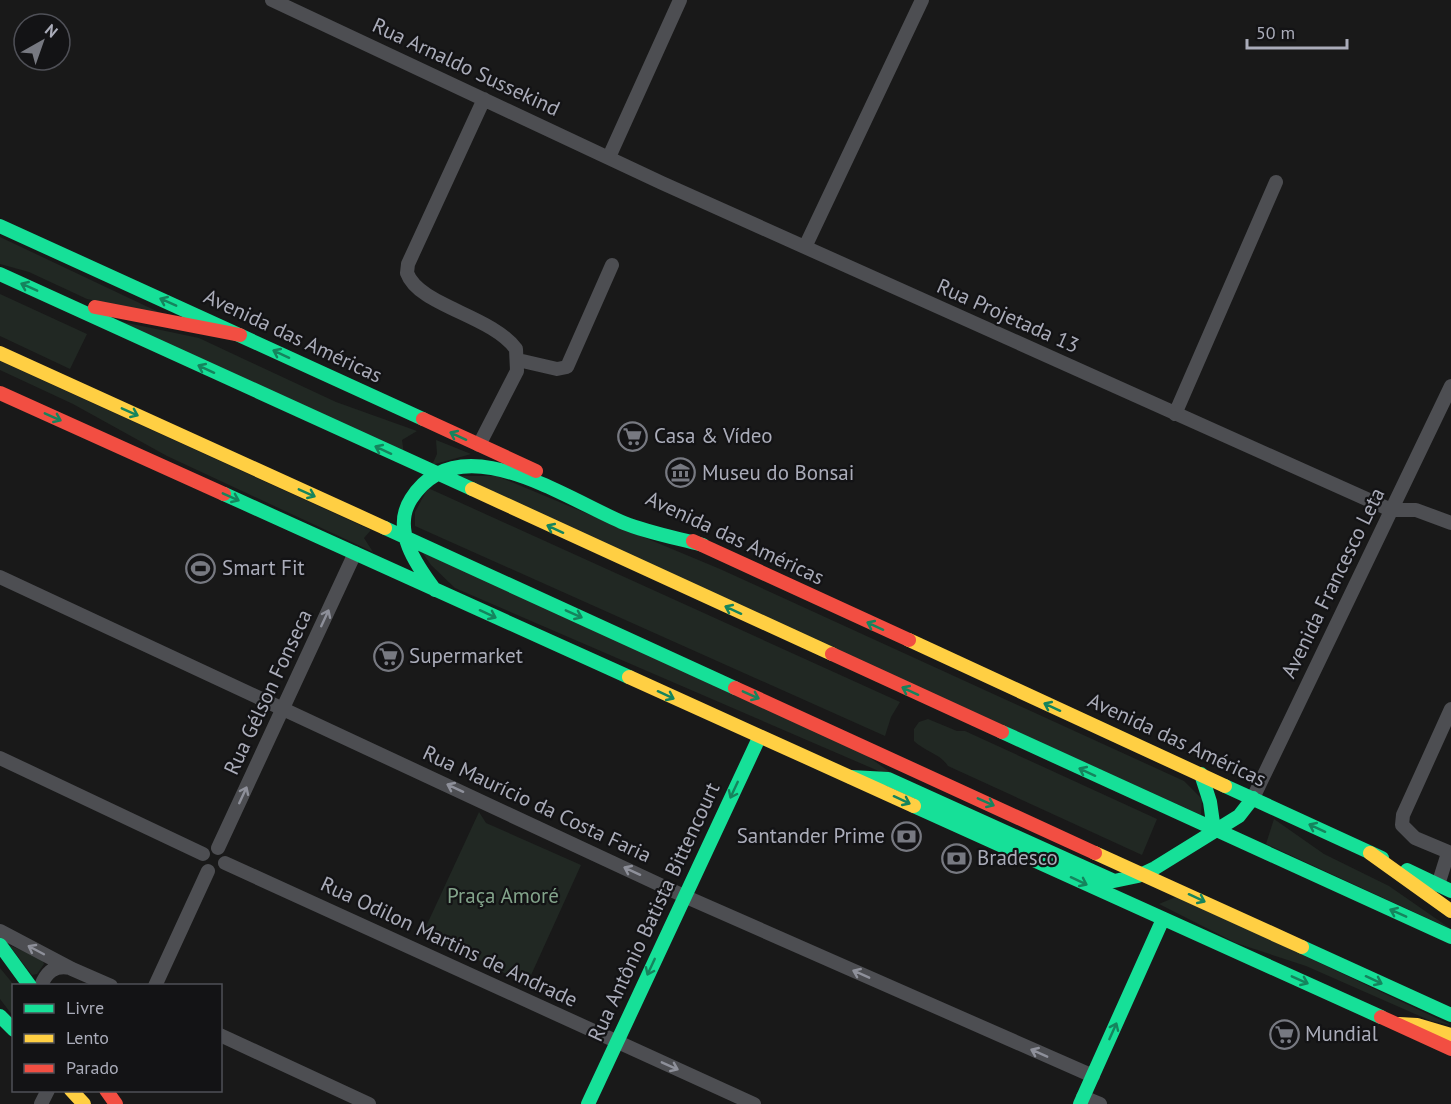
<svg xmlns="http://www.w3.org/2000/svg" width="1451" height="1104" font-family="'PT Sans',sans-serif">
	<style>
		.green { fill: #212823 }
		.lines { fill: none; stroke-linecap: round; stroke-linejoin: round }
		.street { stroke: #4d4e52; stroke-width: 14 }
		.fast { stroke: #16e098; stroke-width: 14 }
		.slow { stroke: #ffcf43; stroke-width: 14 }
		.jam { stroke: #f24e42; stroke-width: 14 }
		.oneway { stroke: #15845d }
		.oneway2 { stroke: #8e909a }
		.labels { text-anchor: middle; stroke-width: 4.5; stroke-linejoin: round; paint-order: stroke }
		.street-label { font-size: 21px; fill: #aaacb9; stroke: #131315 }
		.poi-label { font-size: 21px; fill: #aaacb9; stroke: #131315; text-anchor: start }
		.park-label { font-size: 21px; fill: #82a38a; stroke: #131315 }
	</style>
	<rect width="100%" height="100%" fill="#191919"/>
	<path class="green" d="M0,237l167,79 -80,-17 -58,-27 -29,-8z
		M0,294l87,40 -17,35 -70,-33z
		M113,320l86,18 137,64 81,29 -15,9 2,14z
		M0,361l371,169 -7,8 9,14 -206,-96 -94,-52 -73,-34z
		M436,440l35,14 -39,11 5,-11z
		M453,476h44l223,93 464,212 18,18 -1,16z
		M428,488l472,214 -9,15 -6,19 -470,-210v-14z
		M422,552l434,196 48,34 -449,-194 -24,-23z
		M928,719l29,12h8l192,88 -15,36 -194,-89c-7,-12 -24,-15 -34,-25v-12l5,-7z
		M479,812l7,11 95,42 -54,119 -104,-51z
		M1274,819l50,35 65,32 62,43 -185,-85z
		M1178,896l273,129 -20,-4 -125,-55 -70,-23 -77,-39z
		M9,945l33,14 2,5 -7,10 -5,1z
		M0,968l14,17 -1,31 -13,-17z"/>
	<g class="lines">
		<path class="street" d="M272,0l390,183 729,327h25l35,13
			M609,157l71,-157
			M805,247l117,-247
			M518,360l39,9 10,-2 45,-102
			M1175,414l101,-232
			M479,445l38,-74 -1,-22c-25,-34 -97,-43 -109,-76l1,-9 76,-165
			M0,577l684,319 409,180
			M1451,709l-48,106 -1,10 13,13 36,15
			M0,758l203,96
			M1253,798l198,-412
			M218,848l137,-295
			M225,863l529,241
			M1438,885l10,-32
			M0,931l72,38 39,17
			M41,986c5,-14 14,-21 29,-18
			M155,986l53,-115
			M220,1035l149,69
			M1083,1097l17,7
			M41,1104l7,-14"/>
		<path class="fast" d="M0,226l423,193
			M0,274l472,215
			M224,494l405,183
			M385,528l350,160
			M435,590c-18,-24 -44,-60 -24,-91 48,-76 155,0 213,24 25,10 53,15 79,22
			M1002,732l449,205
			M1201,774l9,28 4,28
			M851,777l37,2 226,102 24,-5 17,-8 84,-52 14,-18
			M1225,786l157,72
			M914,806l467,211
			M1407,870l44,21
			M0,945l30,41
			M1302,947l149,68
			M0,1016l14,14
			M588,1104l171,-366
			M1080,1104l83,-185"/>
		<path class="slow" d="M0,353l385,175
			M472,489l360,165
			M909,640l316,146
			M629,677l285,129
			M1095,853l207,94
			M1370,853l81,58
			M1399,1024l18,1 34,10
			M71,1090l13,14"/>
		<path class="jam" d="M95,307l145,28
			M0,393l224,101
			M423,419l113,52
			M693,541l216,99
			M832,654l170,78
			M735,688l360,165
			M1381,1017l70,32
			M106,1090l10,14"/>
	</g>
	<defs><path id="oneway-shaft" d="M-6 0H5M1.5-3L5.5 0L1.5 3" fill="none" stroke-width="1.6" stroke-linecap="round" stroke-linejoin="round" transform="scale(1.5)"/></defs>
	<g class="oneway">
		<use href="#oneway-shaft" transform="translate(29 287) rotate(-156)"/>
		<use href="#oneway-shaft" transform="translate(168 302) rotate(-156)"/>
		<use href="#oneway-shaft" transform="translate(281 354) rotate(-155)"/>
		<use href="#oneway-shaft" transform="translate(206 369) rotate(-155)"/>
		<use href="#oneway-shaft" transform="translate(130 412) rotate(24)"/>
		<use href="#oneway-shaft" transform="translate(53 417) rotate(24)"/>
		<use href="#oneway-shaft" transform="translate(458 436) rotate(-155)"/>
		<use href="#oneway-shaft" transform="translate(383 450) rotate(-155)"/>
		<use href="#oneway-shaft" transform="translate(307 493) rotate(24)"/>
		<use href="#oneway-shaft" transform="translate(231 497) rotate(24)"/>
		<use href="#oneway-shaft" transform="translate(555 529) rotate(-155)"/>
		<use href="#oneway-shaft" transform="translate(733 610) rotate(-155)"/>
		<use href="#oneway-shaft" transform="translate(488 614) rotate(25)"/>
		<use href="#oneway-shaft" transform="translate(574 614) rotate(24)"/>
		<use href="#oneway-shaft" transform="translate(875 626) rotate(-155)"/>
		<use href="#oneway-shaft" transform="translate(910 691) rotate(-155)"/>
		<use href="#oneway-shaft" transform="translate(666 695) rotate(25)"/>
		<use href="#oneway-shaft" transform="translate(751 695) rotate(24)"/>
		<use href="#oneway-shaft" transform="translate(1052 707) rotate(-155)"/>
		<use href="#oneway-shaft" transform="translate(1087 772) rotate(-155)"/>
		<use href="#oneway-shaft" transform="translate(734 790) rotate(115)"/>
		<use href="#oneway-shaft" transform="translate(902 800) rotate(25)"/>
		<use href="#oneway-shaft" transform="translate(986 802) rotate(24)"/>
		<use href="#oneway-shaft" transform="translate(1317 828) rotate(-155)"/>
		<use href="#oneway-shaft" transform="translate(1079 881) rotate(25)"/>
		<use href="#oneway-shaft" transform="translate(1197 898) rotate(25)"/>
		<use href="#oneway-shaft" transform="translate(1398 913) rotate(-156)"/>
		<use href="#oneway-shaft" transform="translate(651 967) rotate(115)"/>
		<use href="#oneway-shaft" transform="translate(1300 980) rotate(24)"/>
		<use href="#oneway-shaft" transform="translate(1374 980) rotate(25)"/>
		<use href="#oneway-shaft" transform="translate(1113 1031) rotate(-66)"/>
	</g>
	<g class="oneway2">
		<use href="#oneway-shaft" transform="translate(325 618) rotate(-65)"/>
		<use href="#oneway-shaft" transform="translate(455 788) rotate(-155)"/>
		<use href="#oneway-shaft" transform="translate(243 795) rotate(-65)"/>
		<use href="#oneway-shaft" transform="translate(632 871) rotate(-155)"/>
		<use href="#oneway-shaft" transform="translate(36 950) rotate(-152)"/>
		<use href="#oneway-shaft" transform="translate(861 974) rotate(-156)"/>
		<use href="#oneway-shaft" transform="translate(1039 1053) rotate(-156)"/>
		<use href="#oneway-shaft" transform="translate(670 1066) rotate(24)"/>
	</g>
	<defs>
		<symbol id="supermarket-ring" viewBox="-11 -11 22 22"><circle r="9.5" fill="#131315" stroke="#777981" stroke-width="1.5"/><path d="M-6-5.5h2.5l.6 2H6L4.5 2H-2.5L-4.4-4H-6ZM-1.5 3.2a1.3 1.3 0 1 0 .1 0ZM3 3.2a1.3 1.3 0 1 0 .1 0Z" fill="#777981"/></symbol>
		<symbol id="museum-ring" viewBox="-11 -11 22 22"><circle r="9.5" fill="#131315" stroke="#777981" stroke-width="1.5"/><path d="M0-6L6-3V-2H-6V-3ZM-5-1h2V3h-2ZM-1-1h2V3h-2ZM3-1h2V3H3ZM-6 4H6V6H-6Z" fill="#777981"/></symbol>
		<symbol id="stadium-ring" viewBox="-11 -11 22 22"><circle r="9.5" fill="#131315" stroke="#777981" stroke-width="1.5"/><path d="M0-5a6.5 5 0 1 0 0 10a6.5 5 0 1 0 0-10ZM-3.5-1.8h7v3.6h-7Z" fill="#777981"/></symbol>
		<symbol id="bank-ring" viewBox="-11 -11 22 22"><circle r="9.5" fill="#131315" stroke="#777981" stroke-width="1.5"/><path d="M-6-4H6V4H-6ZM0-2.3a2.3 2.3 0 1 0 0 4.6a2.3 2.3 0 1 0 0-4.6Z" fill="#777981"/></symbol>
	</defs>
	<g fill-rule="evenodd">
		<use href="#supermarket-ring" x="616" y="420" width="33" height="33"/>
		<use href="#museum-ring" x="664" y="456" width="33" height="33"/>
		<use href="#stadium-ring" x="184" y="552" width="33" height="33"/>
		<use href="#supermarket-ring" x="372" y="640" width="33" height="33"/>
		<use href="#bank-ring" x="890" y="820" width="33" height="33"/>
		<use href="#bank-ring" x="940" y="842" width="33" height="33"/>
		<use href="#supermarket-ring" x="1268" y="1018" width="33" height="33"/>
	</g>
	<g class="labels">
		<g class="street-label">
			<text transform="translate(466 67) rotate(25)" y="7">Rua Arnaldo Sussekind</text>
			<text transform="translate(1008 316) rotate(24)" y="7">Rua Projetada 13</text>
			<text transform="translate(293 336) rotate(25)" y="7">Avenida das Américas</text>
			<text transform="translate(735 538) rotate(25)" y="7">Avenida das Américas</text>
			<text transform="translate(1333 583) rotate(-64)" y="7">Avenida Francesco Leta</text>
			<text transform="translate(268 692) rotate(-65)" y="7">Rua Gélson Fonseca</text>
			<text transform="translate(1177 740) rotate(25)" y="7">Avenida das Américas</text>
			<text transform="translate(537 804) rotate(25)" y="7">Rua Maurício da Costa Faria</text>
			<text transform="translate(654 912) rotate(-65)" y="7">Rua Antônio Batista Bittencourt</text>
			<text transform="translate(449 942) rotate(25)" y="7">Rua Odilon Martins de Andrade</text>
		</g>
		<g class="poi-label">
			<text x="654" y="443">Casa &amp; Vídeo</text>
			<text x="702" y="480">Museu do Bonsai</text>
			<text x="222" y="575">Smart Fit</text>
			<text x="409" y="663">Supermarket</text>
			<text x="885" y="843" text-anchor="end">Santander Prime</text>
			<text x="977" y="865">Bradesco</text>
			<text x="1305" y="1041">Mundial</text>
		</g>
		<g class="park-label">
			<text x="503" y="903">Praça Amoré</text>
		</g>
	</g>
	<rect x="12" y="984" width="210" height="108" fill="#131315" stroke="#4f5057" stroke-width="1.5"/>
	<rect x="24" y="1004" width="30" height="9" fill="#16e098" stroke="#4f5057" stroke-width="1.5"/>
	<text x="66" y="1014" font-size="18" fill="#aaacb9">Livre</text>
	<rect x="24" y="1034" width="30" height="9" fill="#ffcf43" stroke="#4f5057" stroke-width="1.5"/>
	<text x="66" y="1044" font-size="18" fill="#aaacb9">Lento</text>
	<rect x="24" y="1064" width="30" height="9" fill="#f24e42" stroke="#4f5057" stroke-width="1.5"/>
	<text x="66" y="1074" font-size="18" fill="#aaacb9">Parado</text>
	<g transform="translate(42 42) rotate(40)"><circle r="28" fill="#131315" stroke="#4f5057" stroke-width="1.5"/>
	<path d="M0-4.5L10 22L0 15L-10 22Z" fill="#777981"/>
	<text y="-9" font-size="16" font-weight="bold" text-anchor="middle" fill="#aaacb9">N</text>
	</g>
	<path d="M1247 39v9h100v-9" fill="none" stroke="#aaacb9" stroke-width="3"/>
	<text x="1256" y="39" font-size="18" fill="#aaacb9" stroke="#131315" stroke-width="4.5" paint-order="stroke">50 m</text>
</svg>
